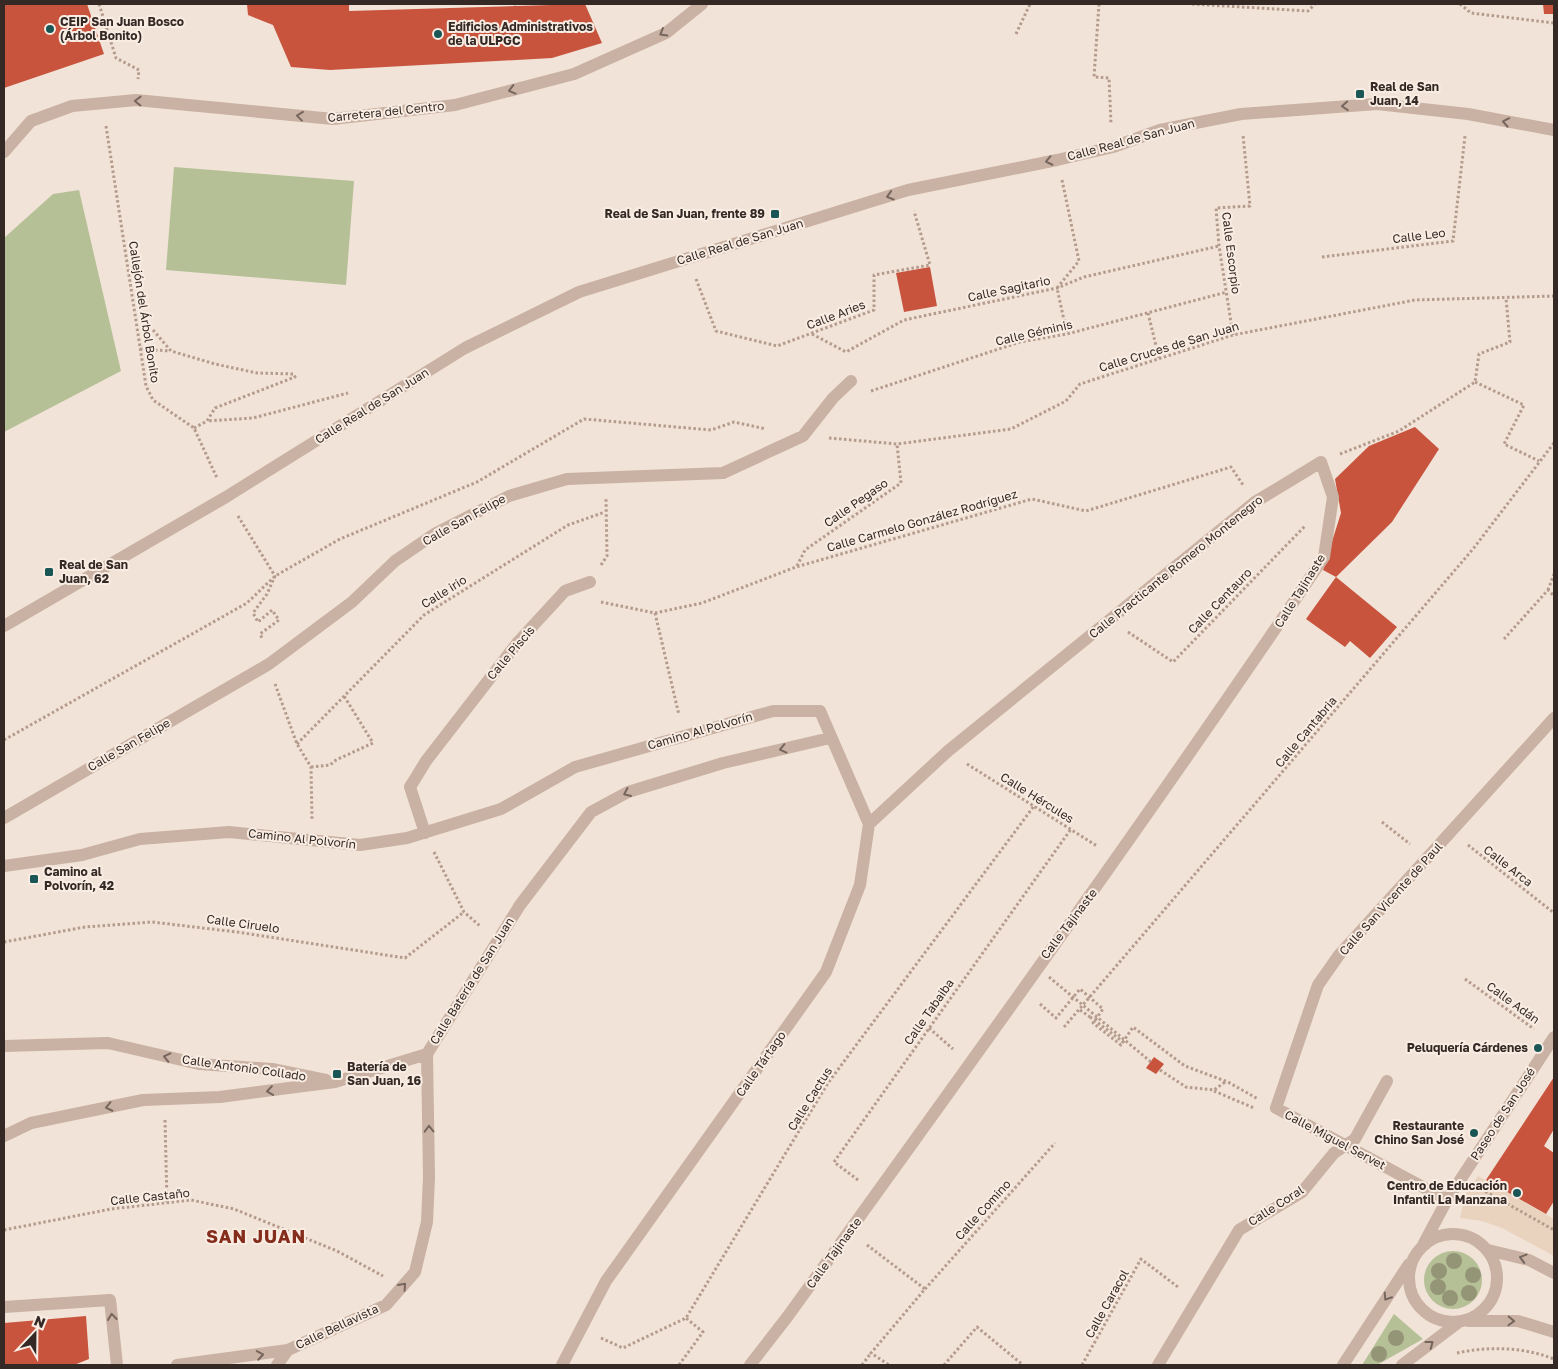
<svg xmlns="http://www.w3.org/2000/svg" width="1558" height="1369" font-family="'Golos Text',sans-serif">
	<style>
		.green { fill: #b6c097 }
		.plaza { fill: #ead3be }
		.building { fill: #c8543e }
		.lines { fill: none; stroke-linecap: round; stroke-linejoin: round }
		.path { stroke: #b59b8d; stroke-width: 3; stroke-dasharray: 2.5 2.5; stroke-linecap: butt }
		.minor { stroke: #c9b1a3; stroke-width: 12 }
		.path-bridge { stroke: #b59b8d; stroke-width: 3; stroke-dasharray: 2.5 2.5; stroke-linecap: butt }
		.tree { fill: #949477 }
		.oneway { stroke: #77665e }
		.poi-dot { fill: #1a5655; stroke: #f9ede3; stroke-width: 2 }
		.labels { text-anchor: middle; stroke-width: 4; stroke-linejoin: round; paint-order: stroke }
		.poi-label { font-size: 12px; font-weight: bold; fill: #342925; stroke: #f9ede3; text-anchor: start }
		.street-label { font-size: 12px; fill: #342925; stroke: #f9ede3 }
		.district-label { font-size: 18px; font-weight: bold; letter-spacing: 1px; fill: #842d1d; stroke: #f9ede3 }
	</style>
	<rect width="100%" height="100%" fill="#f1e3d7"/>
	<path class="green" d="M174,167l180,14 -8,104 -180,-15z
		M79,190l42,181 -117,61v-194l49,-44z
		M1424 1280a29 29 0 1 1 58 0a29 29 0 1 1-58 0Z
		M1394,1314l29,25 -46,26h-15z"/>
	<path class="plaza" d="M1478,1176l76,43v37l-52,-28 -20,-7 -22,-3 5,-23z"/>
	<path class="building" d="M4,4h83l17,50 -100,34z
		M247,4h102v7l236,-7 17,39 -50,15 -222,12 -39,-3 -18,-42 -25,-10z
		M1543,4h11v10h-10z
		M930,267l7,39 -33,6 -8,-39z
		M1415,427l24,22 -47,73 -56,55 -13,-7 18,-57 -6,-34 34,-33z
		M1336,577l61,50 -27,31 -20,-17 -5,6 -39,-28z
		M1154,1057l10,7 -8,10 -10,-6z
		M1554,1077v52l-10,17 10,7v48l-8,13 -60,-34z
		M86,1316l3,43 -15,6h-70v-42z"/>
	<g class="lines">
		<path class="path" d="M99,4l17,54 23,12 -1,9
			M1099,4l-5,73 15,1 2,46
			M1192,4l116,7 7,-7
			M1460,4l11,9 83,10
			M514,5l1,-1
			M1016,34l14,-30
			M106,126l40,260 7,14 41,28 23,50
			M1062,180l17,81 -22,27 10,46
			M1322,257l131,-16 12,-105
			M696,279l20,52 61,15 97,-36v-35l56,-10 -16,-54
			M1148,313l11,45
			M153,330l18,21 44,13 42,9 37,1 1,3 -80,31 -8,13 46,-3 95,-25
			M812,334l34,18 58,-32 153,-32 27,-11 135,-31
			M1233,335l-14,-89 -3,-38 34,-2 -7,-71
			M140,349l30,2
			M1475,382l49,23 -20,39 35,17
			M871,391l149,-49 47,-8 160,-42
			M194,428l13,-7
			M829,438l68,6 114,-15 55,-28 14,-17 153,-49 182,-35 139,-4
			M1340,454l59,-23 76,-49 4,-28 31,-12 -4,-44
			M238,516l37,60 -8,18 -14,19 5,9 14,-12 7,10 -19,14 3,6
			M601,565l6,-9 -1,-57
			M797,566l8,-16 96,-67 -4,-39
			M1548,590l6,-16
			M601,602l54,11 47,-10 94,-36 236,-68 54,12 145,-44 12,18
			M655,613l24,102
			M1128,632l45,30 132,-136
			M1504,639l44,-49 6,6
			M275,684l22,60 14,23 1,53
			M4,740l243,-137 28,-27 65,-37 137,-57 107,-63 127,11 23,-8 32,7
			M297,744l127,-129 144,-90 37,-13
			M967,764l130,82
			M311,767l19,-2 6,-5 37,-17 -29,-47
			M1382,822l28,22
			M1468,845l86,68
			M434,852l30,60 16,14
			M4,942l81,-15 67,-5 85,10 168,26 59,-46
			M1465,979l69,50
			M1040,1004l16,14 24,-29 23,20 -10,14 28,22 12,-18 52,39 43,16 30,17
			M1080,1010l10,7
			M1064,1027l409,-478 81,-106
			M929,1028l24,21
			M1160,1070l26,17 28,3 11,-8
			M1214,1091l40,17
			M165,1120l2,83
			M858,1180l-24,-18 237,-333
			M1481,1189l73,41
			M4,1230l107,-21 80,-9 43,9 103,42 46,25
			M867,1245l58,44 -54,64 18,12
			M925,1289l130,-146
			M601,1338l22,10 63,-30 142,-235 206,-277
			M1457,1353c32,-7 67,-6 97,6
			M679,1365l24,-33 -17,-14
			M862,1365l9,-12
			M944,1365l33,-38 46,38
			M1082,1365l59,-106 37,28"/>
		<path class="minor" d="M4,152l27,-31 41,-15 64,-6 197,19 122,-14 119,-31 92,-41 36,-29
			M4,626l222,-129 239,-149 114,-56 329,-102 149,-30 56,-13 47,-17 81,-16 136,-10 91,10 86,16
			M4,818l265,-154 83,-62 43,-41 41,-28 73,-37 58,-17 156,-6 80,-37 30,-38 18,-17
			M425,833l-15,-46 16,-26 92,-119 47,-51 25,-9
			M4,866l78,-11 58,-16 89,-7 131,13 47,-7 94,-29 74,-42 198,-56h47l49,113 -9,61 -34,87 -220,309 -44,84
			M4,1046l104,-3 91,21 73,5 54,11
			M4,1136l27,-13 112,-23 77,-3 115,-15 92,-28 93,-149 71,-93 37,-20 95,-29 107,-25
			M1447,1200l-171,-92 42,-123 21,-30 215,-237
			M1409 1278a44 44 0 1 1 88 0a44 44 0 1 1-88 0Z
			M1424,1243l23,-43 107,-163
			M1488,1250l41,10 25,13
			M4,1307l106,-7 7,65
			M1468,1321h50l36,11
			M177,1365l111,-15 98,-45 29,-33 12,-50 2,-45 -2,-123
			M277,1365l11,-15
			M750,1365l38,-49c181,-251 363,-502 536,-759l9,-60 -12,-35 -66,40 -307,249 -79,73
			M1158,1365l81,-135 63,-38 32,-39 21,-14 32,-58
			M1343,1365l66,-101
			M1402,1365l57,-43"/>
		<path class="path-bridge" d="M1049,977l102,85
			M1090,1017l36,27"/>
	</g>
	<g class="tree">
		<circle cx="1454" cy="1261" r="8"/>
		<circle cx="1439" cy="1271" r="8"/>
		<circle cx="1473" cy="1275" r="8"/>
		<circle cx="1438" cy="1287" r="8"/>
		<circle cx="1469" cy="1293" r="8"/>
		<circle cx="1450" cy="1298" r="8"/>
		<circle cx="1396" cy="1338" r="8"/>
		<circle cx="1379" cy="1354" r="8"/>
	</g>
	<defs><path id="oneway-chevron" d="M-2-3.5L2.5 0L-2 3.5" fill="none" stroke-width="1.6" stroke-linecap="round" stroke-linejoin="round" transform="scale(1.25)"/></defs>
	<g class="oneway">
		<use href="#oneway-chevron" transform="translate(663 33) rotate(150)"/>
		<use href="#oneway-chevron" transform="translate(512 90) rotate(165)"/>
		<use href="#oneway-chevron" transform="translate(138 101) rotate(-179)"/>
		<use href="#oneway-chevron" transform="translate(1345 106) rotate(176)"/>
		<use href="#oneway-chevron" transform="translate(300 116) rotate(-173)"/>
		<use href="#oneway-chevron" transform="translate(1506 122) rotate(-169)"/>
		<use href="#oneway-chevron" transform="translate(1049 161) rotate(168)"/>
		<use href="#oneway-chevron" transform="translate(890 196) rotate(163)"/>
		<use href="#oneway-chevron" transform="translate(783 749) rotate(167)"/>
		<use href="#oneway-chevron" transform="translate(627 793) rotate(156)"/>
		<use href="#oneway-chevron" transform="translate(167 1057) rotate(-167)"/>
		<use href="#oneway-chevron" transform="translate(270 1091) rotate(172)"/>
		<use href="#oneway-chevron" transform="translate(109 1107) rotate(168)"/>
		<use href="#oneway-chevron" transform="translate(429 1129) rotate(-91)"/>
		<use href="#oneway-chevron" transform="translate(1523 1258) rotate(-164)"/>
		<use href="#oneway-chevron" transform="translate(403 1286) rotate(-48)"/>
		<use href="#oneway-chevron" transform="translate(1387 1297) rotate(123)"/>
		<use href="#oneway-chevron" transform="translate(112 1317) rotate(-96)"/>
		<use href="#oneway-chevron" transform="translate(1511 1321) rotate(2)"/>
		<use href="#oneway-chevron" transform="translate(1430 1344) rotate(-37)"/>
		<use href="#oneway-chevron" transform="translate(260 1355) rotate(-10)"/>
	</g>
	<g class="poi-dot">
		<circle cx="50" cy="29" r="5"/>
		<circle cx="438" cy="34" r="5"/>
		<rect x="1355" y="89" width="10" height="10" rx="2.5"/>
		<rect x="770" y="209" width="10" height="10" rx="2.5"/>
		<rect x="44" y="567" width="10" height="10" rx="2.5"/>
		<rect x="29" y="874" width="10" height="10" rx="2.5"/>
		<circle cx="1538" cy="1048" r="5"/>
		<rect x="332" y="1069" width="10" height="10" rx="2.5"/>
		<circle cx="1474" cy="1133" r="5"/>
		<circle cx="1517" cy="1193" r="5"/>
	</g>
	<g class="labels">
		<g class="poi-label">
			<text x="60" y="26">CEIP San Juan Bosco<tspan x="60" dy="14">(Árbol Bonito)</tspan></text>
			<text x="448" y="31">Edificios Administrativos<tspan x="448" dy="14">de la ULPGC</tspan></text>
			<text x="1370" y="91">Real de San<tspan x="1370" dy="14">Juan, 14</tspan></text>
			<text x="765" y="218" text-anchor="end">Real de San Juan, frente 89</text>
			<text x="59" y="569">Real de San<tspan x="59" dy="14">Juan, 62</tspan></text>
			<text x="44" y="876">Camino al<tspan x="44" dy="14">Polvorín, 42</tspan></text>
			<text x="1528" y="1052" text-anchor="end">Peluquería Cárdenes</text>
			<text x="347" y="1071">Batería de<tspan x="347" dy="14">San Juan, 16</tspan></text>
			<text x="1464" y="1130" text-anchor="end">Restaurante<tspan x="1464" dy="14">Chino San José</tspan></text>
			<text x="1507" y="1190" text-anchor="end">Centro de Educación<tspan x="1507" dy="14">Infantil La Manzana</tspan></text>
		</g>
		<g class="street-label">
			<text transform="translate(386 112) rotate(-6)" y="4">Carretera del Centro</text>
			<text transform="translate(1131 140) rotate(-15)" y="4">Calle Real de San Juan</text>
			<text transform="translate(1419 236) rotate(-7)" y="4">Calle Leo</text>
			<text transform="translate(740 242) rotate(-17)" y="4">Calle Real de San Juan</text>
			<text transform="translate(1231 253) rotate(83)" y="4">Calle Escorpio</text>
			<text transform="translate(1009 289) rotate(-12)" y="4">Calle Sagitario</text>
			<text transform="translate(144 312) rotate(81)" y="4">Callejón del Árbol Bonito</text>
			<text transform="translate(836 315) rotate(-21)" y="4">Calle Aries</text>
			<text transform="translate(1034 333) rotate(-13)" y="4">Calle Géminis</text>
			<text transform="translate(1169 347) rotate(-17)" y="4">Calle Cruces de San Juan</text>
			<text transform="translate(372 406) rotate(-32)" y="4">Calle Real de San Juan</text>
			<text transform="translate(856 503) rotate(-35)" y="4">Calle Pegaso</text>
			<text transform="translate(464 520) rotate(-29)" y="4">Calle San Felipe</text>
			<text transform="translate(922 521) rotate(-16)" y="4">Calle Carmelo González Rodríguez</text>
			<text transform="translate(1176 567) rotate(-39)" y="4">Calle Practicante Romero Montenegro</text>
			<text transform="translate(1300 591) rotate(-58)" y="4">Calle Tajinaste</text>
			<text transform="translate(444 592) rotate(-32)" y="4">Calle irio</text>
			<text transform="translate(1220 601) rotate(-46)" y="4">Calle Centauro</text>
			<text transform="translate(511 653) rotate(-50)" y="4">Calle Piscis</text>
			<text transform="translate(700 731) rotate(-16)" y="4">Camino Al Polvorín</text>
			<text transform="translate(1306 732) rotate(-50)" y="4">Calle Cantabria</text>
			<text transform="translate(129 745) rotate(-30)" y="4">Calle San Felipe</text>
			<text transform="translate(1037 798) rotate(32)" y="4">Calle Hércules</text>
			<text transform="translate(302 839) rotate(6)" y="4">Camino Al Polvorín</text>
			<text transform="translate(1508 866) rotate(38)" y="4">Calle Arca</text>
			<text transform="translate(1391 899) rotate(-48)" y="4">Calle San Vicente de Paul</text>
			<text transform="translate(243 924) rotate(8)" y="4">Calle Ciruelo</text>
			<text transform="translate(1069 924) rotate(-53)" y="4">Calle Tajinaste</text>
			<text transform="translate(472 981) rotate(-58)" y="4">Calle Batería de San Juan</text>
			<text transform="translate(1513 1003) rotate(36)" y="4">Calle Adán</text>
			<text transform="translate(929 1012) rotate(-55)" y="4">Calle Tabaiba</text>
			<text transform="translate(761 1064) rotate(-55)" y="4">Calle Tártago</text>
			<text transform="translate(244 1068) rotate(8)" y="4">Calle Antonio Collado</text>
			<text transform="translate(810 1099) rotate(-58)" y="4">Calle Cactus</text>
			<text transform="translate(1503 1114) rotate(-57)" y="4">Paseo de San José</text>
			<text transform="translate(1335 1140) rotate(28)" y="4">Calle Miguel Servet</text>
			<text transform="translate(150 1197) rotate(-6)" y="4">Calle Castaño</text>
			<text transform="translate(1276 1206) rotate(-33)" y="4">Calle Coral</text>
			<text transform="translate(983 1210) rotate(-48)" y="4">Calle Comino</text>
			<text transform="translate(834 1253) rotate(-54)" y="4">Calle Tajinaste</text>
			<text transform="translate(1107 1304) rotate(-61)" y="4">Calle Caracol</text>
			<text transform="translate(337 1327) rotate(-25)" y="4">Calle Bellavista</text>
		</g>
		<g class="district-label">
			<text x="256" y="1243">SAN JUAN</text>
		</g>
	</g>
	<rect width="1558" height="1369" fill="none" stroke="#342925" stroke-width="10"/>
	<g transform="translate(35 1334) rotate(22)" stroke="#f9ede3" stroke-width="4" paint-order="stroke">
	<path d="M0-4L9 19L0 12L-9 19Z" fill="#342925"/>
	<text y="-8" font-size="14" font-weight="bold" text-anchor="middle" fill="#342925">N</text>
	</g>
</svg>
